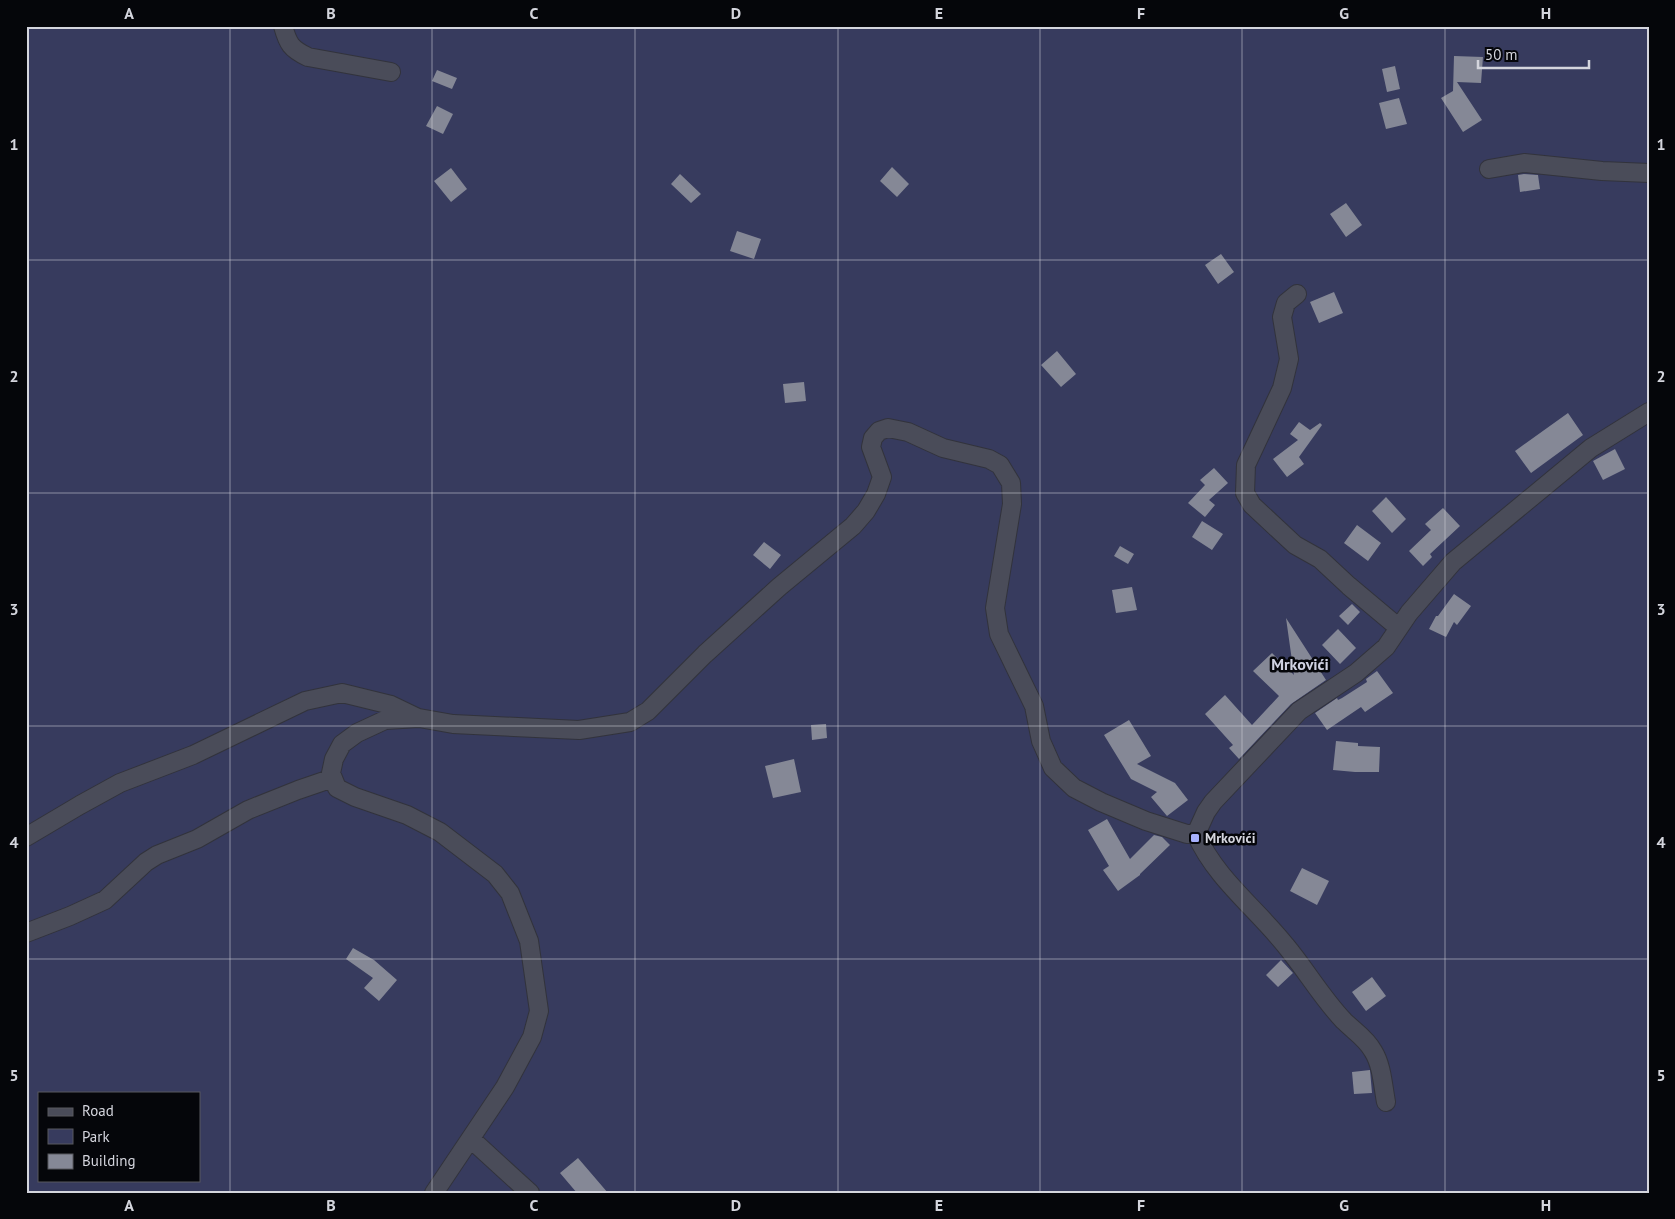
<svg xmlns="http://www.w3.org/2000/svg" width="1675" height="1219" font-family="'PT Sans',sans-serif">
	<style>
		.green { fill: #373b5e; fill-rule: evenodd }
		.building { fill: #858896 }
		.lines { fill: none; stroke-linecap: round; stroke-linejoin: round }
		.minor-casing { stroke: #32333c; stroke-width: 20 }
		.minor { stroke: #4a4c59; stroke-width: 18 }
		.grid { fill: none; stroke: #d4d5dd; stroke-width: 1; stroke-opacity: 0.55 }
		.poi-dot { fill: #a7b1fc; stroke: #05060a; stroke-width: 2 }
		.labels { text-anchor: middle; stroke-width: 5; stroke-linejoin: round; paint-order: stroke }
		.poi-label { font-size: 14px; font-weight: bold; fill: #d4d5dd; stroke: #05060a; text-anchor: start }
		.quarter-label { font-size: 16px; font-weight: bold; fill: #d0d2e2; stroke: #05060a }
		.neatline { fill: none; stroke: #d4d5dd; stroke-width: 2 }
		.grid-label { font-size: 16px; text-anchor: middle; font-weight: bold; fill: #d4d5dd }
	</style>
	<rect width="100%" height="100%" fill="#181a25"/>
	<path class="green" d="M26,26h1623v1167h-1623zM39,1093h160v87h-160z"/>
	<path class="building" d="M1454,56l29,1 -2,26 -24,-1 25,38 -19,12 -22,-34 12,-7z
		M1395,66l5,23 -13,3 -5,-23z
		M437,70l20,8 -5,11 -20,-8z
		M1399,98l8,26 -21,5 -7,-26z
		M437,106l16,8 -10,20 -17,-8z
		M892,167l17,17 -12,13 -17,-16z
		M451,168l16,21 -16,13 -17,-21z
		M680,174l21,20 -10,9 -20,-19z
		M1524,174l14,1 2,14 -20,3 -2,-17z
		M1346,203l16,22 -16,12 -16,-23z
		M737,231l24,8 -7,20 -24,-8z
		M1221,254l13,18 -16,12 -13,-19z
		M1334,292l9,21 -24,10 -9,-21z
		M1057,351l19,23 -15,13 -20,-22z
		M804,382l2,19 -21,2 -2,-19z
		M1568,413l15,22 -52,38 -16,-22z
		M1299,422l11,8 10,-7 2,2 -23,32 5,7 -17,13 -14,-18 25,-19 -8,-6z
		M1615,449l10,20 -22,11 -10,-19z
		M1214,468l14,15 -19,17 6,5 -10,12 -17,-14 17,-18 -5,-5z
		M1386,497l20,22 -14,14 -20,-22z
		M1443,508l17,18 -30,28 2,3 -9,9 -14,-15 22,-21 -6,-6z
		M1202,521l21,13 -11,16 -20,-13z
		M1357,525l24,18 -13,18 -24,-18z
		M764,542l17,13 -11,14 -17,-14z
		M1120,546l14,8 -6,10 -14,-8z
		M1132,587l5,23 -21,3 -4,-23z
		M1454,594l17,12 -14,19 -3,-3 -8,15 -17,-8 7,-13h2z
		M1352,604l8,8 -12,13 -9,-9z
		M1286,618l40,62 -35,24 -52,55 -10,-11 4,-3 -28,-31 20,-19 27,30 27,-29 -26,-25 19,-18 22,22z
		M1338,629l18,19 -16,16 -18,-19z
		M1377,671l16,22 -28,19 -4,-5 -34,23 -12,-17 22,-15 1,2 4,-2 25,-16 -1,-3z
		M1129,720l22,36 -14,8 38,19 13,17 -21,16 -16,-19 6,-5 -26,-13 -27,-44z
		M826,724l1,14 -15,2 -1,-15z
		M1336,741l22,2v3l22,1 -1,25h-24l-22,-2z
		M794,759l7,33 -28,6 -8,-32z
		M1107,819l23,40 24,-24 8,2 8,8 -30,29v1l-22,16 -15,-21 6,-4 -21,-36z
		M1302,868l27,13 -12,24 -27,-14z
		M353,948l21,12 23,20 -18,21 -15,-13 9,-10 -27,-19z
		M1281,960l12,13 -15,14 -12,-12z
		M1372,977l14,19 -20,15 -14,-19z
		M1370,1070l2,23 -18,1 -2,-22z
		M578,1158l30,35h-31l-17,-20z"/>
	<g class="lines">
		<defs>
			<path id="minor" d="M283,26c5,18 8,23 25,31l83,15
				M1489,169l35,-6 78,8 47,2
				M1297,294l-11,9 -4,14 7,42 -7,29 -36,77 -1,28 7,12 43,40 25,14 29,27 50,42
				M1196,834c20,45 60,74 90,112 20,24 36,52 58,75 10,10 22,17 29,30 9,14 10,35 13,51
				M26,837l54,-32 40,-22 73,-28 112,-54 37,-8 49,12 25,12
				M26,933l44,-17 35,-16 41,-38 11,-7 40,-16 51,-29 50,-20 35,-12
				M471,1139l59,54
				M434,1193l71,-106 27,-50 7,-26 -10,-70 -19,-48 -15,-19 -55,-42 -33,-17 -52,-18 -18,-9 -6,-15 3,-14 8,-15 15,-11 28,-13 34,-2 34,6 126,6 51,-8 18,-11 57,-57 74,-67 74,-61 13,-15 10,-17 6,-17 -11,-30 2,-9 6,-7 9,-3 20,4 35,16 46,11 11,6 11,18 1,21 -17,104 4,26 35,72 7,35 12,27 21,20 27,14 45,19 41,13h9l10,-22 7,-10 86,-91 57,-38 30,-26 23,-34 44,-51 138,-114 58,-36"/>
		</defs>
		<use href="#minor" class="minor-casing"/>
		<use href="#minor" class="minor"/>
	</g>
	<path class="grid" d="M230,26v1167M432,26v1167M635,26v1167M838,26v1167M1040,26v1167M1242,26v1167M1445,26v1167M26,260h1623M26,493h1623M26,726h1623M26,959h1623"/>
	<rect class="poi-dot" x="1190" y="833" width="10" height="10" rx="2.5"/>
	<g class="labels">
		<g class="poi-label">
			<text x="1205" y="843">Mrkovići</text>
		</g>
		<g class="quarter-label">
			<text x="1300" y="670">Mrkovići</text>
		</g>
	</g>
	<rect width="1675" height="1219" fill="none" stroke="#05060a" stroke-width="55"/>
	<rect x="38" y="1092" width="162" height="90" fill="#05060a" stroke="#58595e"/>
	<rect x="48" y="1108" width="25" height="8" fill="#4a4c59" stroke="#58595e"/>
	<text x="82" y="1116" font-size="15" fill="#d4d5dd">Road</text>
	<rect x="48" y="1129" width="25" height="15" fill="#373b5e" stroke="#58595e"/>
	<text x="82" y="1142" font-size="15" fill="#d4d5dd">Park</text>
	<rect x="48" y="1154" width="25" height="15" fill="#858896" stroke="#58595e"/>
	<text x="82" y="1166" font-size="15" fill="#d4d5dd">Building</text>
	<path d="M1478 60v8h111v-8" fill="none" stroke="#d4d5dd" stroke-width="2.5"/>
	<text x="1485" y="60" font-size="15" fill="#d4d5dd" stroke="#05060a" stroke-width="4" paint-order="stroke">50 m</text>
	<rect x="28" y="28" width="1620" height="1164" class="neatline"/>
	<g class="grid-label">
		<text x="129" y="19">A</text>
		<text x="331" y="19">B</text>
		<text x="534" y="19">C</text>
		<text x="736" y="19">D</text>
		<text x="939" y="19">E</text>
		<text x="1141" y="19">F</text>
		<text x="1344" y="19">G</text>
		<text x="1546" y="19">H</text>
		<text x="14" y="150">1</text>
		<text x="1661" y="150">1</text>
		<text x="14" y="382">2</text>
		<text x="1661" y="382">2</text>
		<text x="14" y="615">3</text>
		<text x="1661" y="615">3</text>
		<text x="14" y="848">4</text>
		<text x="1661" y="848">4</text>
		<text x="14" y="1081">5</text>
		<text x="1661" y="1081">5</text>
		<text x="129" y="1211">A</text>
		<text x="331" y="1211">B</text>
		<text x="534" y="1211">C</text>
		<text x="736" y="1211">D</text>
		<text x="939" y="1211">E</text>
		<text x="1141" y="1211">F</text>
		<text x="1344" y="1211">G</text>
		<text x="1546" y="1211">H</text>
	</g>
</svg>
